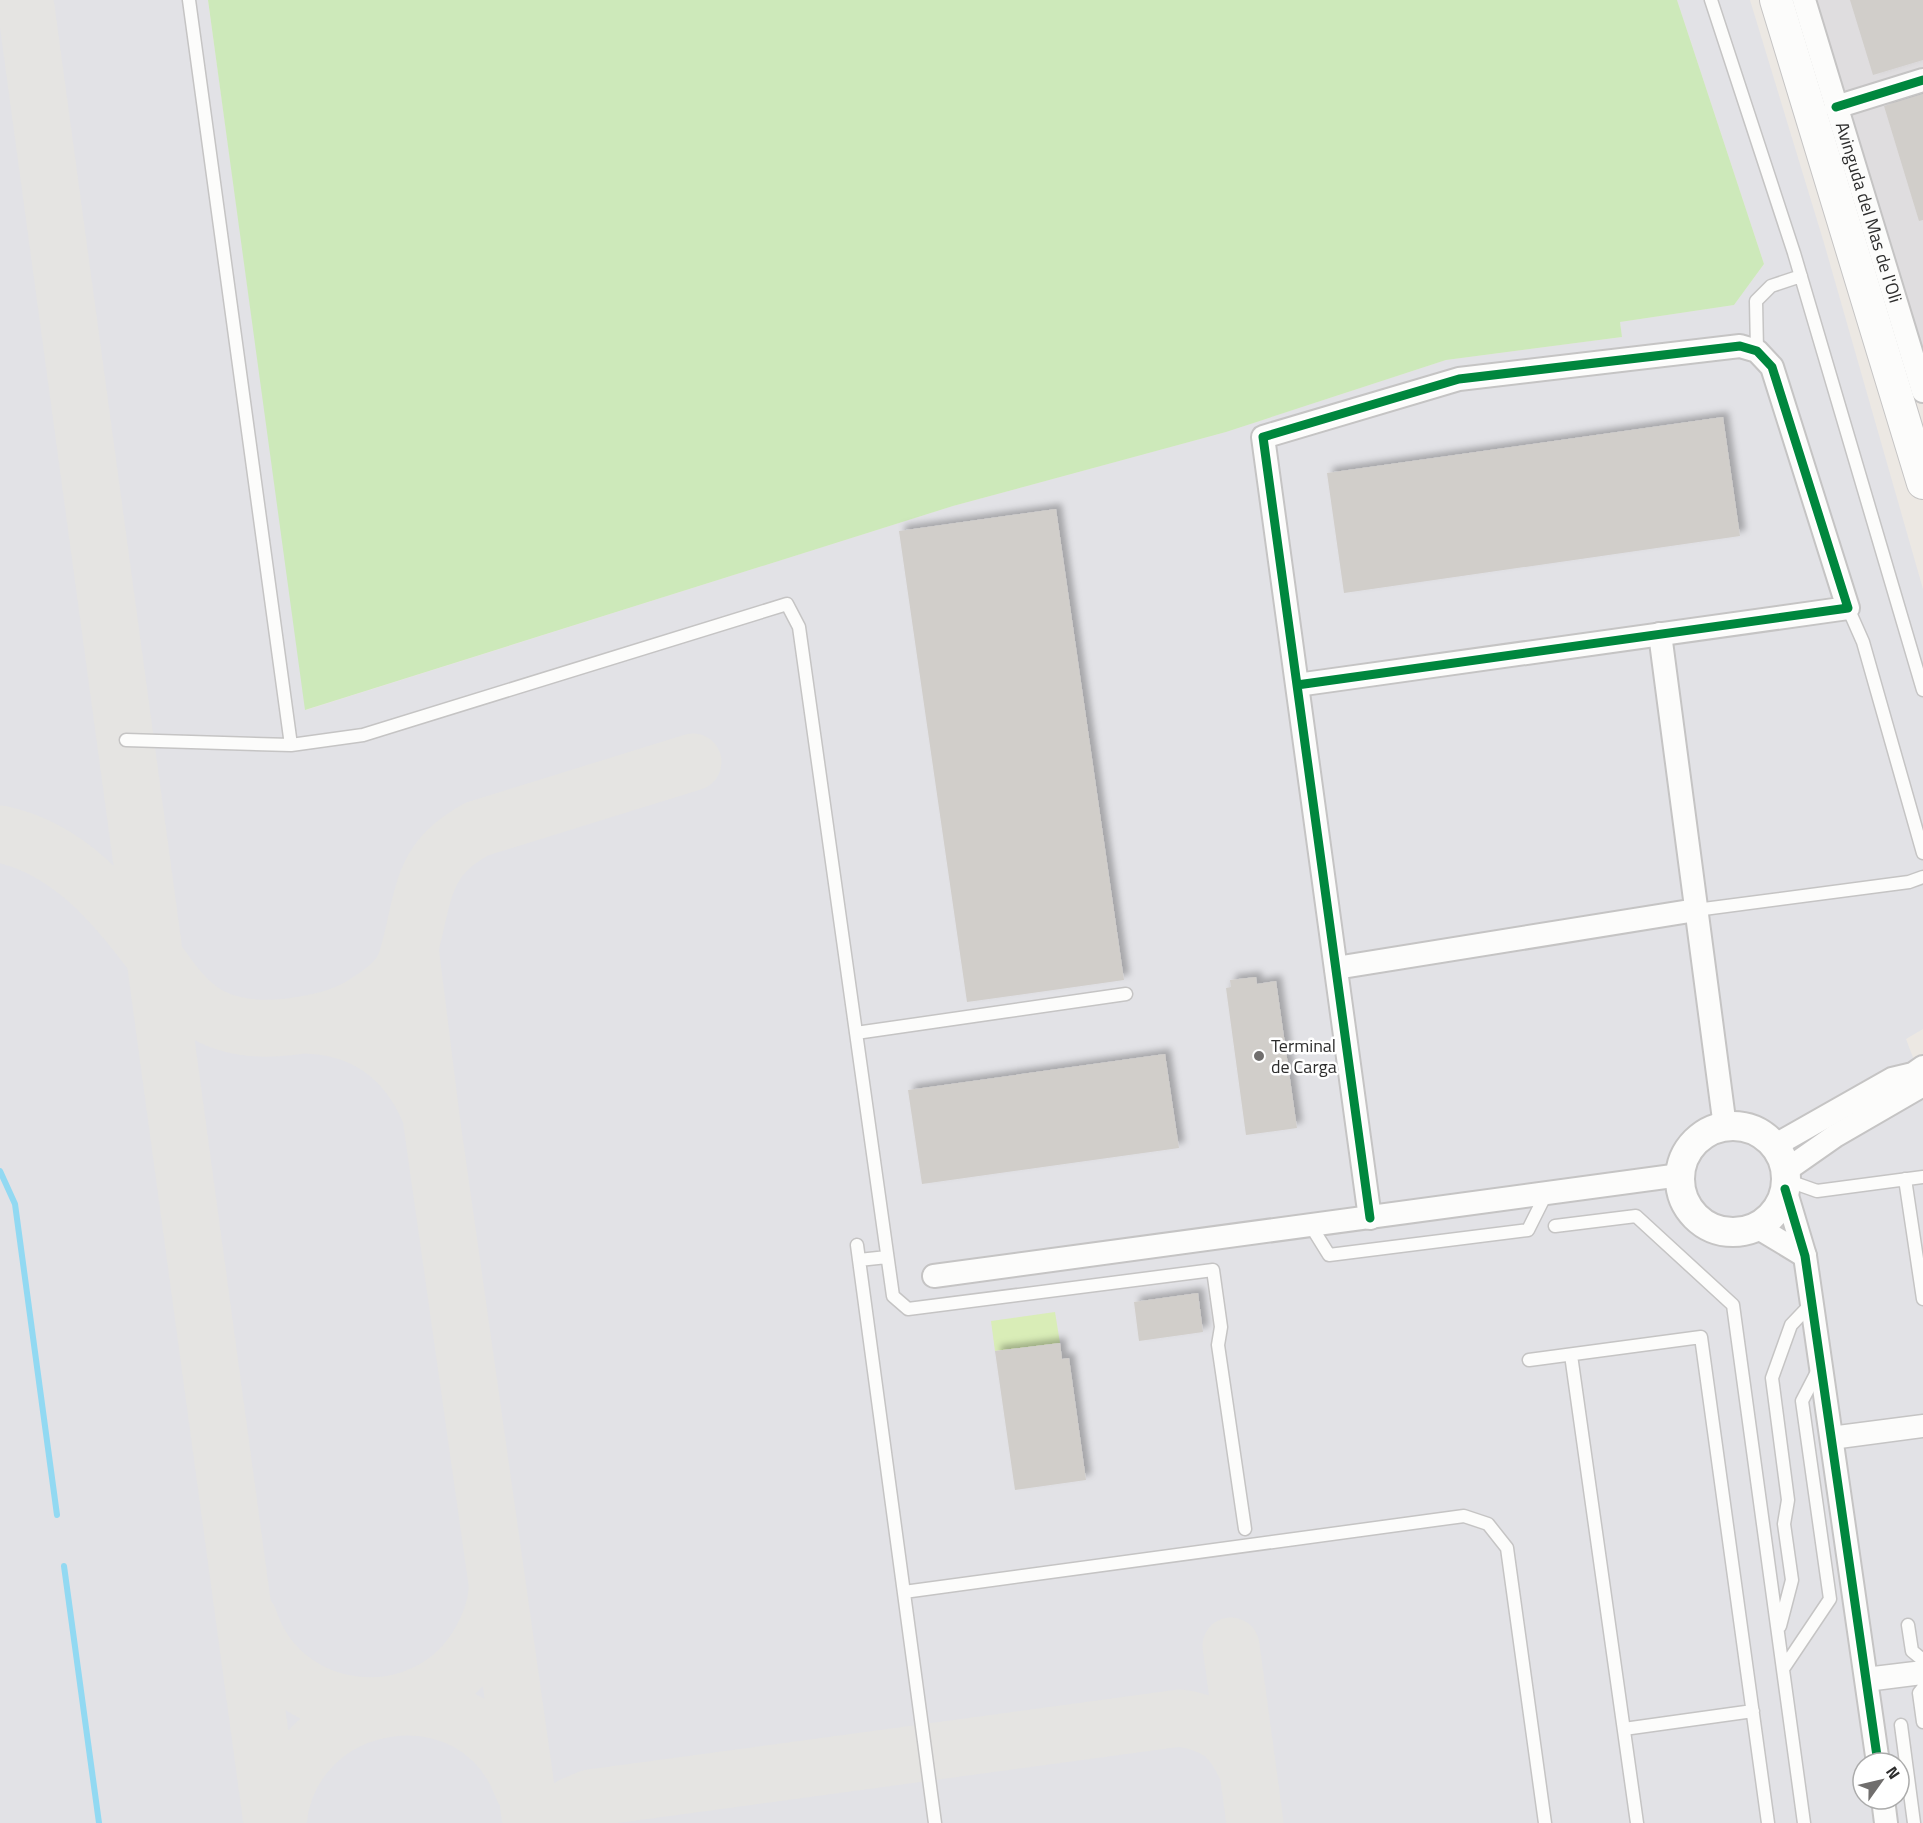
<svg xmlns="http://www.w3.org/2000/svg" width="1923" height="1823" font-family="'Titillium Web',sans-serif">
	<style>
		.industrial { fill: #dfdddf }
		.airport { fill: #e2e2e6; fill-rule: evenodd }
		.green { fill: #cde9ba }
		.pitch { fill: #d9edb7 }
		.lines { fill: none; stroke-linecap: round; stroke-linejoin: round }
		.stream { stroke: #92d9f2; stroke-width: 6 }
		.taxiway { stroke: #e5e4e2; stroke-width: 57 }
		.building { fill: #d1ceca; filter: url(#shadow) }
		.service-casing { stroke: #c5c4c4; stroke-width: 15 }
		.minor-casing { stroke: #c5c4c4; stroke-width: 26 }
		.tertiary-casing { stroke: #c5c4c4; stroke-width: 32 }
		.secondary-casing { stroke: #c5c4c4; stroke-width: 34 }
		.service { stroke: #fcfcfb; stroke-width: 12 }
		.minor { stroke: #fcfcfb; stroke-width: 22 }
		.tertiary { stroke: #fcfcfb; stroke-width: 28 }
		.secondary { stroke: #fcfcfb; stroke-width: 32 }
		.cycleway-casing { stroke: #fff; stroke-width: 13 }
		.cycleway { stroke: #00873e; stroke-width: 9 }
		.poi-dot { fill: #706e6d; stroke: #fff; stroke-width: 2 }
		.labels { text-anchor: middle; stroke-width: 5; stroke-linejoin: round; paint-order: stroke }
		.street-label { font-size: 18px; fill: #2d2d2d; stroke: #fff }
		.poi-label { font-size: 18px; fill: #2d2d2d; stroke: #fff; text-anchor: start }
	</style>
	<defs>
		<filter id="shadow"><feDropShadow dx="5.5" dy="-5.5" stdDeviation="3" flood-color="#0004"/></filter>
	</defs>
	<rect width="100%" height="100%" fill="#ece8e3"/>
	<path class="industrial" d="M1808,0h115v389z"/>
	<path class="airport" d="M0,0h208l98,710 647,-204 273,-74 220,-72 176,-23 -2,-15 114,-17 30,-41 -87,-264h73l74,243 99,346v440l-17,10 17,45v739h-1923zM1863,1763h36v36h-36z"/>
	<path class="green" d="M208,0h1469l87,264 -30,41 -114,17 2,15 -176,23 -220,72 -273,74 -648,204z"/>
	<path class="pitch" d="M1055,1312l5,31 -65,8 -4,-30z"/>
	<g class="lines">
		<path class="stream" d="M0,1171l15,33 42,311
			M64,1566l35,257"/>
		<path class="taxiway" d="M25,0l247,1823
			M0,834c68,14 114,69 153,121 16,22 31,46 55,60 24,13 53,15 80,12 25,-3 51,-8 73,-21 16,-10 35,-22 43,-39 5,-11 7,-24 10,-35 11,-50 15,-77 63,-103l216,-67
			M410,948l22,176 99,699
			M303,1025c59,1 103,31 126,86
			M249,1619c34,105 178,117 231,23 9,-16 16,-34 17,-52
			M1231,1646l24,177
			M278,1823c12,-133 200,-161 245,-34
			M552,1823l21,-18 17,-7 590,-80c38,6 53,19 68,54"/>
	</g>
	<path class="building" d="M1850,0h73v60l-50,15z
		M1923,94v126l-4,1 -35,-115z
		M1723,417l17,119 -396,57 -17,-120z
		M1056,509l68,471 -157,22 -68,-471z
		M1256,977l1,7 19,-3 21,147 -51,7 -20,-147 5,-1 -1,-7z
		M1165,1054l14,94 -257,36 -14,-94z
		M1198,1293l5,39 -64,9 -5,-39z
		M1060,1343l2,16 7,-1 17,122 -71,10 -20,-139z"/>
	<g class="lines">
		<defs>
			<path id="service" d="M189,0l102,745
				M1711,0l83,253 129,437
				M1757,351l-1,-50 15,-15 30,-10
				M1848,608l15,34 60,211
				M126,740l165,5 72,-10 424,-131 12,23 94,669 15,13 305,-39 8,57 -3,18 27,184
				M1696,910l213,-28 14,-5
				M856,1033l270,-39
				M1905,1179l18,120
				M1786,1180l31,11 106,-14
				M1311,1226l18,29 199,-25 18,-36
				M1555,1226l81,-10 97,89 71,518
				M857,1245l78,578
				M859,1260l28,-3
				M1571,1355l66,468
				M1529,1360l172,-23 67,486
				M1830,1433l93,-12
				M1832,1443l91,-12
				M904,1592l560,-76 24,8 19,24 38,275
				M1908,1625l4,26 11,9
				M1780,1626l12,-46 -8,-56 4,-24 -16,-122 19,-53 21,-22
				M1783,1669l47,-70 -28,-198 16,-31
				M1865,1674l58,-7
				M1867,1685l56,-7
				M1923,1722l-4,-29 4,-5
				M1901,1725l13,98
				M1624,1729l129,-18"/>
			<g id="minor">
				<path id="s1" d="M1804,0l119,391"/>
				<path d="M1836,107l87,-27"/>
				<path d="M1660,634l65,493"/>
				<path d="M1297,685l551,-77 -76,-241 -15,-16 -17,-5 -281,33 -196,58 107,781"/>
				<path d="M1336,968l360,-58"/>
				<path d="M1774,1146l118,-67 21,-5 10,-7"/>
				<path d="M1785,1171l50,-35 88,-51"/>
				<path d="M1785,1189l20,67 73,507"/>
				<path d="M1757,1227l48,29"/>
				<path d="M934,1276l746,-101"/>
				<path d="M1883,1799l3,24"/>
			</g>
			<path id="tertiary" d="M1680 1179a53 53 0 1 1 106 0a53 53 0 1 1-106 0Z"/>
			<path id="secondary" d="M1776,0l147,483"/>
		</defs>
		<use href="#service" class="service-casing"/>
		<use href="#minor" class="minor-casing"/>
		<use href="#tertiary" class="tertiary-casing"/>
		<use href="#secondary" class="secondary-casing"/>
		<use href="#service" class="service"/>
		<use href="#minor" class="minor"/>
		<use href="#tertiary" class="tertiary"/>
		<use href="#secondary" class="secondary"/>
		<defs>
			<path id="cycleway" d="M1836,107l87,-27
				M1297,685l551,-77 -76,-241 -15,-16 -17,-5 -281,33 -196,58 107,781
				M1785,1189l20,67 73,507"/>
		</defs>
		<use href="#cycleway" class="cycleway-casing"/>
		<use href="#cycleway" class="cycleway"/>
	</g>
	<circle class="poi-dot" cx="1259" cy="1056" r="6"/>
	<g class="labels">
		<g class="street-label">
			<text dy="6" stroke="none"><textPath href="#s1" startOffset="222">Avinguda del Mas de l'Oli</textPath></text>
		</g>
		<g class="poi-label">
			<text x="1271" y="1052">Terminal<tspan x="1271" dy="21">de Carga</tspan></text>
		</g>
	</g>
	<g transform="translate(1881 1781) rotate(56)"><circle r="28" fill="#ffffff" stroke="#ababab" stroke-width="1.5"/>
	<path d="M0-4.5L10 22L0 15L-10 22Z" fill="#706e6d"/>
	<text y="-9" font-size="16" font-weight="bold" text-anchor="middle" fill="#2d2d2d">N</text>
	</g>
</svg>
